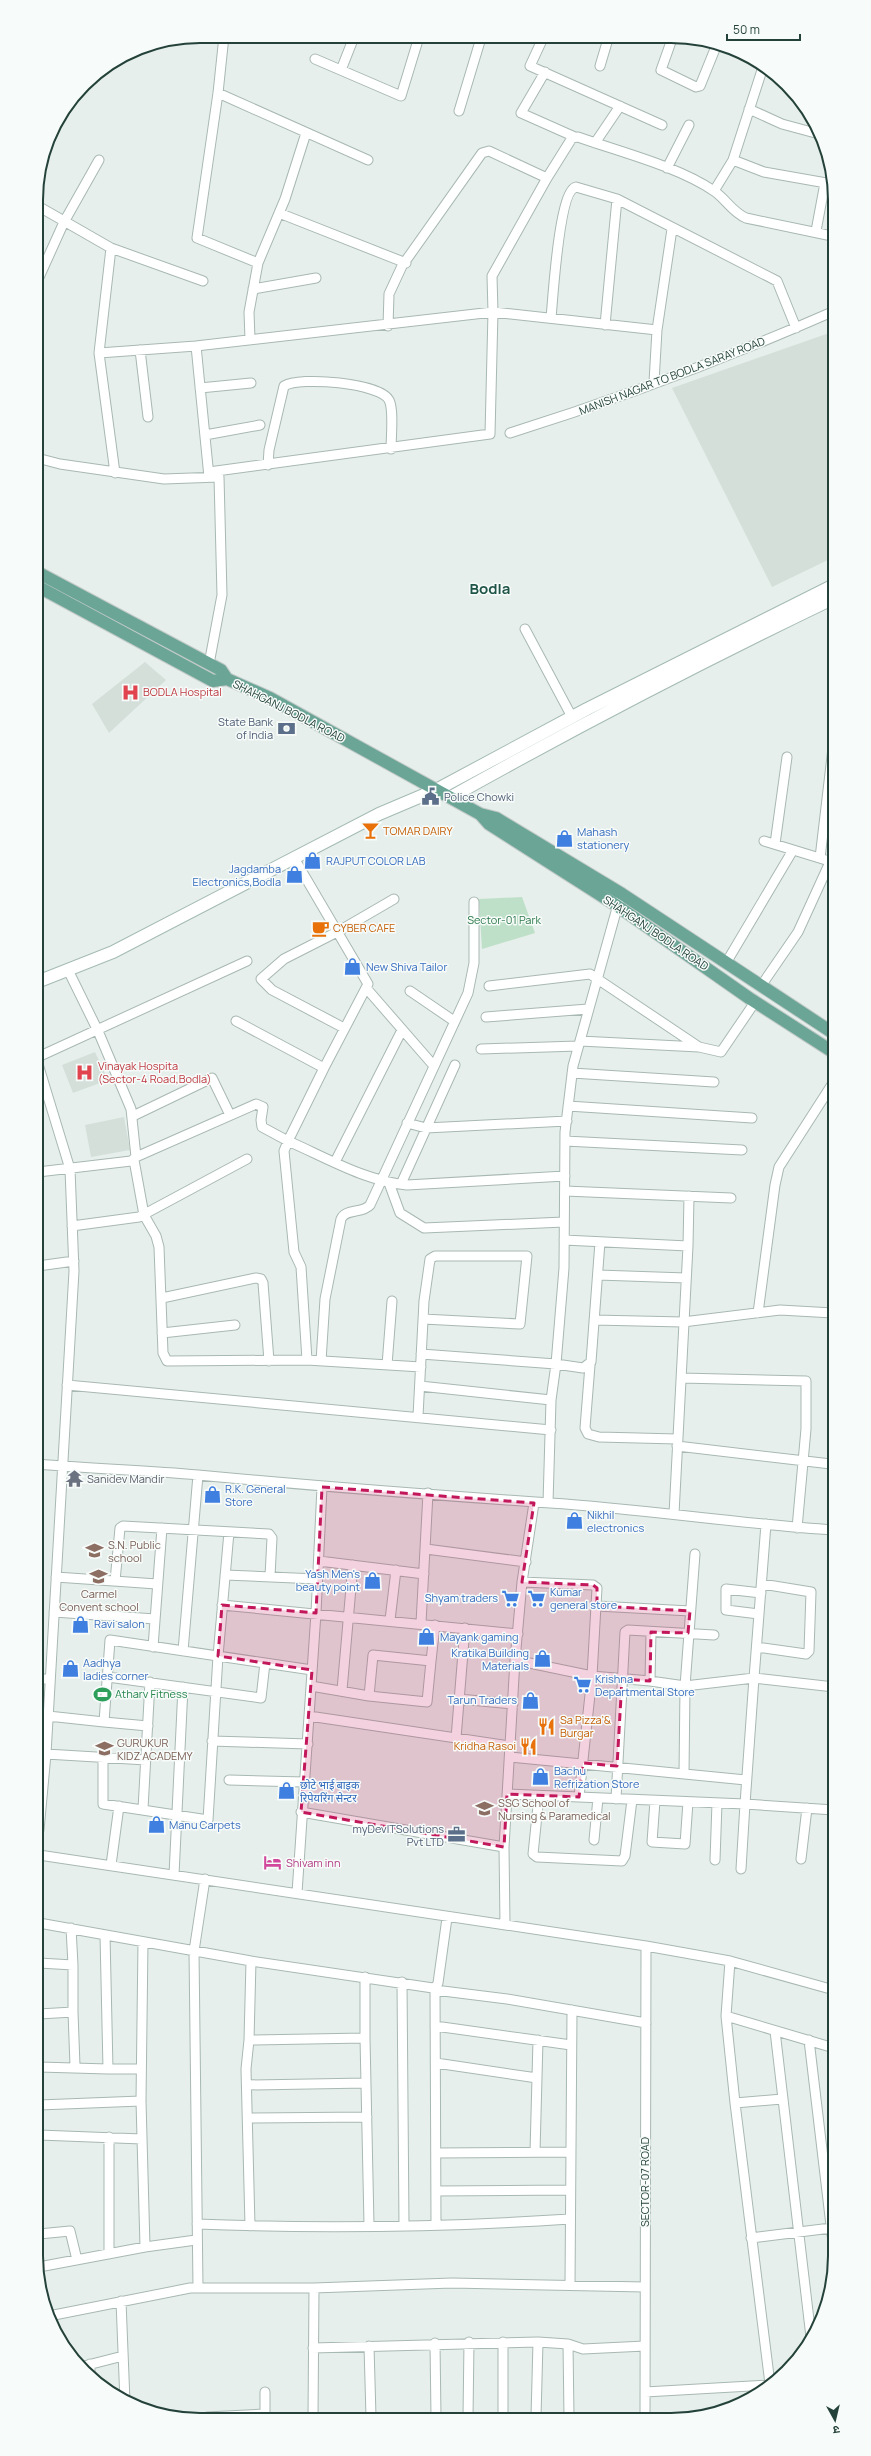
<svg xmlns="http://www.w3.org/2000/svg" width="871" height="2456" font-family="Manrope,'Noto Sans Devanagari',sans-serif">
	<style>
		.built { fill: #d4dfda }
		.green { fill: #bfe0c8 }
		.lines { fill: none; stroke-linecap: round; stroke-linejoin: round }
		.street-casing { stroke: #a8b8b2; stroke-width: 11 }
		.secondary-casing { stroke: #a4bbb3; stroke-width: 14 }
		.primary-casing { stroke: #c2cac8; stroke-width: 14 }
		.street { stroke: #fff; stroke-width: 9 }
		.secondary { stroke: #fff; stroke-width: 12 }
		.primary { stroke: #6aa596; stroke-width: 12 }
		.marked { fill: #c2185b; fill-opacity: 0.2; stroke: #c2185b; stroke-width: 3; stroke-dasharray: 8 5; stroke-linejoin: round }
		.labels { text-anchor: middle; stroke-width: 3; stroke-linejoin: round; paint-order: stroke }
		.street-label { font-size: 11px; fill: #24423a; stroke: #f7fbf9 }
		.health-label { font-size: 11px; fill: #be3a42; stroke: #f7fbf9; text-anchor: start }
		.service-label { font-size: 11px; fill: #4e5e75; stroke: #f7fbf9; text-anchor: end }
		.food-label { font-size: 11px; fill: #c56008; stroke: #f7fbf9; text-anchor: start }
		.shop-label { font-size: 11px; fill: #366cbe; stroke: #f7fbf9; text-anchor: start }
		.park-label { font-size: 11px; fill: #2d7a4b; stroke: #f7fbf9 }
		.worship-label { font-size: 11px; fill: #5b616d; stroke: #f7fbf9; text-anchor: start }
		.education-label { font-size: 11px; fill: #785e54; stroke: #f7fbf9; text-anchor: start }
		.leisure-label { font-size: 11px; fill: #27864d; stroke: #f7fbf9; text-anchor: start }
		.hotel-label { font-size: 11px; fill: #b23c85; stroke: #f7fbf9; text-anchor: start }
		.district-label { font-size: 15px; font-weight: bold; fill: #1f5548; stroke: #f7fbf9 }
		.rim { fill: none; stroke: #24423a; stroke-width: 2 }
	</style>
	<rect width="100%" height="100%" fill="#e6efeb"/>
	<path class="built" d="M832,332v226l-60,29 -100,-199z
		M145,662l21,18 -57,53 -17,-29z
		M95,1052l13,28 -35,13 -11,-28z
		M124,1117l6,33 -39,7 -6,-32z"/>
	<path class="green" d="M522,897l13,36 -53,16 -3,-50z"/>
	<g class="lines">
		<defs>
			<path id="street" d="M224,36l-6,57 -21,145 61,25
				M543,38l-13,28 132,59
				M672,39l-11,31 35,17 4,-1 17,-42
				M315,59l86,37 18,-59
				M600,66l8,-27
				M763,67l-30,93 31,12 68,12
				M341,70l13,-33
				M545,72l-24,41 54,24
				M218,93l150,67
				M749,109l33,15 37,10
				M459,111l22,-73
				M595,143l25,-37
				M667,168l22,-43
				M714,191l19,-31
				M36,205l75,43 92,33
				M279,213l127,50
				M813,232l19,4
				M111,248l-12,105 16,120
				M36,284l28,-62 35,-62
				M253,289l63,-11
				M551,318c2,-20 8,-127 25,-131l41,12 160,82 19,47
				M605,325l12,-126
				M388,326l1,-32 13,-28 80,-113 7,-2 58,27
				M250,339l-1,-27 9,-49 27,-64 21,-66
				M140,350l8,67
				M99,353l97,-7
				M654,382l3,-52 15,-101
				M200,388l51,-5
				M510,433c109,-34 217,-75 322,-121
				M205,435l55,-10
				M37,458l23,6 104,15 55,-2 3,118 -13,69
				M268,465l1,-15 15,-64c16,-10 96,-3 105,14 5,9 2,38 2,49
				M209,472l281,-38 3,-122 -1,-36 55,-98 25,-40 6,-1c42,15 99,29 136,54 12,8 18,21 32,27l67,14 3,-1 9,-48
				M209,477l-13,-131 297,-34 164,18
				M525,629l47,88
				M764,841l62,19
				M775,844l12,-87
				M294,858l74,126 -44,84 -36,73c39,17 77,40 119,44l158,-9
				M820,858l13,-110
				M726,963l67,-113
				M489,986l101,-12 109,73
				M761,986l37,-54 32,-70
				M367,989l67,77
				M410,991l44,30
				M486,1017l102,-8
				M236,1021l88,47
				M344,1028l-72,-38 -11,-11 23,-20 55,-28 55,-32
				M580,1041l119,6 22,5 34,-50
				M481,1049l97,-3
				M38,1057l209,-96
				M38,1064l32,105 4,102 -28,483 -7,76
				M572,1073l142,9
				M568,1106l184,12
				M133,1116l79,-38 18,37
				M407,1123l19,5 141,-7
				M565,1141l177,9
				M136,1157l120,-53 7,3 -2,13 1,7 26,14 -4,10 10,101 7,15 6,93
				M134,1160l10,55 12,21 3,11 4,106 4,8 140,-1 114,7
				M335,1162l67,-132
				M38,1172l93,-11 5,-4 -5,-48 -33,-78 -30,-61
				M389,1183l11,30 24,15 140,-6
				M401,1184l54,-119
				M565,1191l166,7
				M72,1226l67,-9 108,-58
				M564,1240l124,6 1,-50
				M38,1266l36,-5
				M598,1275l88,3
				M162,1298l94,-20 5,1 2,4 6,78
				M758,1313l17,-128 4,-18 54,-84
				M594,1320l89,2 97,-12 53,3
				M162,1333l73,-8
				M421,1354l135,10 27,4 8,-6 9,-120
				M321,1361l4,-62 16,-80c5,-11 21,-5 29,-14l98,-212 6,-30v-61
				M387,1365l5,-64
				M590,1365l-5,63 3,6 11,3 78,2
				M681,1378l125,3v48l-9,99
				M67,1385l484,45
				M420,1386l131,14
				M418,1416l6,-115 6,-42 5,-3h92l-7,68 -97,-5
				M677,1446l154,18
				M38,1464c53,5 107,6 160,11 117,11 235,20 352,28 95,6 189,21 284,27
				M534,1503l-12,79 -7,78 77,16 58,5 35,5 69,-8 -9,126 89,6
				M548,1503l3,-103 5,-36 8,-96 1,-136 8,-66 46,-165
				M674,1514l14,-268
				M766,1524l-12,154 80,9
				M426,1549l100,13
				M319,1561l105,13
				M225,1575l92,4
				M56,1577l101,7
				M115,1581l5,-53 3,-2 146,8 3,4 -2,38
				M522,1582l71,3 4,3 -5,88 -13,121 166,7 -4,65
				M222,1605l296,29
				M597,1606l93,5
				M54,1612l101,7
				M759,1614l-33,-4v-21l35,4
				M390,1620l6,-50
				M421,1623l7,-130
				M153,1647l9,-119
				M757,1647l49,7 3,-3 2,-59 -49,-8
				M183,1651l15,-176
				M431,1661l-4,41 -58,-6 4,-41 58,6 4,-36
				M108,1677l153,21 4,-35
				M38,1679h12
				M650,1681l1,-49
				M311,1686l58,10
				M342,1690l11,-125
				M459,1699l54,5
				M48,1716l56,6 6,-82 202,30
				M309,1716l201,30
				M104,1722l44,4
				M456,1738l9,-110
				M212,1741l96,3
				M46,1754l100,6
				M103,1757v47l105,16 10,-164 11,-124
				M510,1757l236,23
				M684,1774l1,-88 10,-132
				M229,1780l75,2
				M507,1794l72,3
				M539,1796l-6,58 4,3 85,4 3,-5 7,-56
				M616,1799l9,-167 3,-2 86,5
				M655,1801l-3,41 33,2 3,-42
				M143,1809l7,-127
				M301,1812l203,35
				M594,1840l4,-42
				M39,1855l607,91 84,15 104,29
				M801,1859l6,-51
				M715,1860l2,-57
				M111,1865l8,-59
				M174,1875l9,-188
				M297,1893l19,-280 6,-126
				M39,1923l212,38 182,27 3,-1 2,-4 9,-65
				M505,1925l-1,-78 11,-187
				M143,1942l-2,159 4,146
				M251,1961l-2,79 116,-2v-61
				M730,1961l-4,55 9,87 35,281
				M39,1963l34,2 -2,-37
				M402,1982l2,243
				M435,1987l1,237
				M435,1990l72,9 139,24
				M73,2012v-47
				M39,2014l34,-2 2,54
				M726,2016l108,32
				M435,2026l136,19
				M775,2031l36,306
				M365,2038l4,187
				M249,2040l-3,29 4,157
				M809,2040l26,219
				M436,2063l101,15
				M39,2067l69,2 -3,-134
				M108,2069h33
				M247,2085l119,-2
				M735,2103l47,-4
				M39,2105l102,-4
				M248,2118l119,-1
				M39,2135l103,4
				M535,2152l3,-112
				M437,2153l133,-1
				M436,2191l134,-1
				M197,2224c124,5 249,3 373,-5
				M39,2234l31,-3 7,29
				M751,2238l80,-10
				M109,2254v-117
				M39,2267l106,-20 51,-7
				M570,2285l2,-275
				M198,2288l-4,-337 11,-72
				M121,2301l4,101
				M49,2316l141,-28h124l138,-5 193,4
				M503,2342v75
				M435,2343l1,74
				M568,2344l1,73
				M369,2346l2,71
				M313,2348l225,-6 30,2 15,5 62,-3
				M90,2364v12
				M80,2367l43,-11
				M645,2392l124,-7
				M207,2417l58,-3
				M265,2417v-25
				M313,2417l1,-129
				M468,2417l1,-75
				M536,2417l2,-75
				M645,2417l1,-471"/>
			<path id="secondary" d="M451,797c125,-70 252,-136 381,-198
				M37,982l76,-30 266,-138 59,-25 149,-80 245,-123"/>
			<path id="primary" d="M37,572l184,98 6,9 43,19 210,116 16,4 126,76 211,139
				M37,586l176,95 14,-2
				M481,815l8,9 127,81 133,93 84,54"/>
		</defs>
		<use href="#street" class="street-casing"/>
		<use href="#secondary" class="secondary-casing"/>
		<use href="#primary" class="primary-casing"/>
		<use href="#street" class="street"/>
		<use href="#secondary" class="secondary"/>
		<use href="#primary" class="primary"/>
	</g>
	<path class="marked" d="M322,1487l212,16 -12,79 71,3 4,3v18l93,5 -2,22 -37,-1 -1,49 -28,-2 -5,87 -34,-3 -4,34 -72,-3 -3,53 -203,-35 11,-142 -94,-14 4,-51 94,8z"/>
	<defs>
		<symbol id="hospital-bare" viewBox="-9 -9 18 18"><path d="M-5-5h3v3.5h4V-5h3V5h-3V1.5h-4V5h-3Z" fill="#e0444e" stroke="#f7fbf9" stroke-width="2.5" paint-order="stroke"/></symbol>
		<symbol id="bank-bare" viewBox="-9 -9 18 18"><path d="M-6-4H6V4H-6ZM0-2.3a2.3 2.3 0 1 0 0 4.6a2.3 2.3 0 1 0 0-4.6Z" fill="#5c6f8a" stroke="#f7fbf9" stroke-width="2.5" paint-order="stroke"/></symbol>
		<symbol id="civic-bare" viewBox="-9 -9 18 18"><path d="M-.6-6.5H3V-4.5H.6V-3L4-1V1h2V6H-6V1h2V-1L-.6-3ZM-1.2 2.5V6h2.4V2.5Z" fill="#5c6f8a" stroke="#f7fbf9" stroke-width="2.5" paint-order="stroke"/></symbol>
		<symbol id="bar-bare" viewBox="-9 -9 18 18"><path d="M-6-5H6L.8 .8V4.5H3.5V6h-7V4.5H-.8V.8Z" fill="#e8710a" stroke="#f7fbf9" stroke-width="2.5" paint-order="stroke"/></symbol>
		<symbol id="shop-bare" viewBox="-9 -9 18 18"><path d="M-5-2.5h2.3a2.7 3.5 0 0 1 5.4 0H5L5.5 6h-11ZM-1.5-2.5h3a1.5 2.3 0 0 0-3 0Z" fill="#3f7fe0" stroke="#f7fbf9" stroke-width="2.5" paint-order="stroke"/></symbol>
		<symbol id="cafe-bare" viewBox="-9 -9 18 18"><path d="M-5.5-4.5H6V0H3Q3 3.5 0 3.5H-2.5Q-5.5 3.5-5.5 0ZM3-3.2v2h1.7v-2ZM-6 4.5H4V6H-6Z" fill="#e8710a" stroke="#f7fbf9" stroke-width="2.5" paint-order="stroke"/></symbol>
		<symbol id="temple-bare" viewBox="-9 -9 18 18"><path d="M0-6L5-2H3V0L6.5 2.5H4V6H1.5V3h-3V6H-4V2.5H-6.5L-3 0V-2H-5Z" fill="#6b7280" stroke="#f7fbf9" stroke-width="2.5" paint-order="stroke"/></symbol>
		<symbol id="school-bare" viewBox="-9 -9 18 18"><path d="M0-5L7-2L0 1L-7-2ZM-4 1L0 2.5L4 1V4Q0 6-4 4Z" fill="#8d6e63" stroke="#f7fbf9" stroke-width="2.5" paint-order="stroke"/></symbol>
		<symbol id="supermarket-bare" viewBox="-9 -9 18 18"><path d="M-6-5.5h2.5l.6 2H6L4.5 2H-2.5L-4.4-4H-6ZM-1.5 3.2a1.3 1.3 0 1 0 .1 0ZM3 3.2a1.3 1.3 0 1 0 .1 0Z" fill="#3f7fe0" stroke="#f7fbf9" stroke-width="2.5" paint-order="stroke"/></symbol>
		<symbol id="stadium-bare" viewBox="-9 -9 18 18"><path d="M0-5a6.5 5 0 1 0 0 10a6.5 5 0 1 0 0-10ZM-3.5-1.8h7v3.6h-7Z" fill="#2e9e5b" stroke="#f7fbf9" stroke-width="2.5" paint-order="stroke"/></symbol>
		<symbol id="restaurant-bare" viewBox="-9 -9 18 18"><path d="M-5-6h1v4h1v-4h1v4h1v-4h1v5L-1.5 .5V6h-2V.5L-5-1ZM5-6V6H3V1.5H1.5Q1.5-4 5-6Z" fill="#e8710a" stroke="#f7fbf9" stroke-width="2.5" paint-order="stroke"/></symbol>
		<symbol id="office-bare" viewBox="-9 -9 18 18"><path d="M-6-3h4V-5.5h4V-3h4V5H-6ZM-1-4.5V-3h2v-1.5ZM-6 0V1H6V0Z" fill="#5c6f8a" stroke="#f7fbf9" stroke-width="2.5" paint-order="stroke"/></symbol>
		<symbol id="hotel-bare" viewBox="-9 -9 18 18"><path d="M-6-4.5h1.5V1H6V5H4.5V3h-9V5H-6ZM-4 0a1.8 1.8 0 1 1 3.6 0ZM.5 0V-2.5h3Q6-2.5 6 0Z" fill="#d1479c" stroke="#f7fbf9" stroke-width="2.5" paint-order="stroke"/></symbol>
	</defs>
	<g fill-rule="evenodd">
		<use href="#hospital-bare" x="118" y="680" width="25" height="25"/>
		<use href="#bank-bare" x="274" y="716" width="25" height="25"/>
		<use href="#civic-bare" x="418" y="784" width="25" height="25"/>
		<use href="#bar-bare" x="358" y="818" width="25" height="25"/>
		<use href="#shop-bare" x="552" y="826" width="25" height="25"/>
		<use href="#shop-bare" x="300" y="848" width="25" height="25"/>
		<use href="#shop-bare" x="282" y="862" width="25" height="25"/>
		<use href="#cafe-bare" x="308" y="916" width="25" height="25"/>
		<use href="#shop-bare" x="340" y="954" width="25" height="25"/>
		<use href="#hospital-bare" x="72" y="1060" width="25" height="25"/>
		<use href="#temple-bare" x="62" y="1466" width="25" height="25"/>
		<use href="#shop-bare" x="200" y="1482" width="25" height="25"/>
		<use href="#shop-bare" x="562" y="1508" width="25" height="25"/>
		<use href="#school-bare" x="82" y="1538" width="25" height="25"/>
		<use href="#school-bare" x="86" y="1564" width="25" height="25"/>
		<use href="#shop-bare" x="360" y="1568" width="25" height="25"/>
		<use href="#supermarket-bare" x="498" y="1586" width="25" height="25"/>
		<use href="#supermarket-bare" x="524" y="1586" width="25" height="25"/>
		<use href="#shop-bare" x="68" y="1612" width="25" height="25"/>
		<use href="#shop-bare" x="414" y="1624" width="25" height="25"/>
		<use href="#shop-bare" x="530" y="1646" width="25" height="25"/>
		<use href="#shop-bare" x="58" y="1656" width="25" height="25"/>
		<use href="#supermarket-bare" x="570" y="1672" width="25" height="25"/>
		<use href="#stadium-bare" x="90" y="1682" width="25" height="25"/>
		<use href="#shop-bare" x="518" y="1688" width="25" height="25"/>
		<use href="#restaurant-bare" x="534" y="1714" width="25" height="25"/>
		<use href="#restaurant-bare" x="516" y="1734" width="25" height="25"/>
		<use href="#school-bare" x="92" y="1736" width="25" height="25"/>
		<use href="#shop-bare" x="528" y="1764" width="25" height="25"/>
		<use href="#shop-bare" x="274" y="1778" width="25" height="25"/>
		<use href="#school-bare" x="472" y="1796" width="25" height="25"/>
		<use href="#shop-bare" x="144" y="1812" width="25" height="25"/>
		<use href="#office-bare" x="444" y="1822" width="25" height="25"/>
		<use href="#hotel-bare" x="260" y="1850" width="25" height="25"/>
	</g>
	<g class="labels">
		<g class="street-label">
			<text transform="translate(672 376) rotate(-21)" y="4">MANISH NAGAR TO BODLA SARAY ROAD</text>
			<text transform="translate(289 711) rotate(27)" y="4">SHAHGANJ BODLA ROAD</text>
			<text transform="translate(656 933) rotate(34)" y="4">SHAHGANJ BODLA ROAD</text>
			<text transform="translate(645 2182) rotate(-90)" y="4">SECTOR-07 ROAD</text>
		</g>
		<g class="health-label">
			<text x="143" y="696">BODLA Hospital</text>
			<text x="98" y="1070">Vinayak Hospita<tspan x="98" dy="13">(Sector-4 Road,Bodla)</tspan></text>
		</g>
		<g class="service-label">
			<text x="273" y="726">State Bank<tspan x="273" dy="13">of India</tspan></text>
			<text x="444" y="801" text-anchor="start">Police Chowki</text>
			<text x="444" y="1833">myDevITSolutions<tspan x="444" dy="13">Pvt LTD</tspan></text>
		</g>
		<g class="food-label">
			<text x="383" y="835">TOMAR DAIRY</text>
			<text x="333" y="932">CYBER CAFE</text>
			<text x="560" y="1724">Sa Pizza’&amp;<tspan x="560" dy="13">Burgar</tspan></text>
			<text x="516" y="1750" text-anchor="end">Kridha Rasoi</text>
		</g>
		<g class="shop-label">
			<text x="577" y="836">Mahash<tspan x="577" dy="13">stationery</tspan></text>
			<text x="326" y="865">RAJPUT COLOR LAB</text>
			<text x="281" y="873" text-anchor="end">Jagdamba<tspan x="281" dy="13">Electronics,Bodla</tspan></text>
			<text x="366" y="971">New Shiva Tailor</text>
			<text x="225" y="1493">R.K. General<tspan x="225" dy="13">Store</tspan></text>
			<text x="587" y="1519">Nikhil<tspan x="587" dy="13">electronics</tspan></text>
			<text x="360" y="1578" text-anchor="end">Yash Men's<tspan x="360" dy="13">beauty point</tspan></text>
			<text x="550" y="1596">Kumar<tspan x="550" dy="13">general store</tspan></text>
			<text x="498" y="1602" text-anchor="end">Shyam traders</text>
			<text x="94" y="1628">Ravi salon</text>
			<text x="440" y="1641">Mayank gaming</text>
			<text x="529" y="1657" text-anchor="end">Kratika Building<tspan x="529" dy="13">Materials</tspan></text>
			<text x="83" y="1667">Aadhya<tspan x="83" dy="13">ladies corner</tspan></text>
			<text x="595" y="1683">Krishna<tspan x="595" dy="13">Departmental Store</tspan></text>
			<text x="517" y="1704" text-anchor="end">Tarun Traders</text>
			<text x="554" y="1775">Bachu<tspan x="554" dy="13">Refrization Store</tspan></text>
			<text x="300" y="1789">छोटे भाई बाइक<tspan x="300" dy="13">रिपेयरिंग सेन्टर</tspan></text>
			<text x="169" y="1829">Manu Carpets</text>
		</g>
		<g class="park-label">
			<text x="504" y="924">Sector-01 Park</text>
		</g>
		<g class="worship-label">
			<text x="87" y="1483">Sanidev Mandir</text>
		</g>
		<g class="education-label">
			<text x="108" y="1549">S.N. Public<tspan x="108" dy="13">school</tspan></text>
			<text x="99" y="1598" text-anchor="middle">Carmel<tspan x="99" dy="13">Convent school</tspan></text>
			<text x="117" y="1747">GURUKUR<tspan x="117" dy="13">KIDZ ACADEMY</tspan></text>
			<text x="498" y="1807">SSG School of<tspan x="498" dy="13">Nursing &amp; Paramedical</tspan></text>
		</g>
		<g class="leisure-label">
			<text x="115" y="1698">Atharv Fitness</text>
		</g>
		<g class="hotel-label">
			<text x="286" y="1867">Shivam inn</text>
		</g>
		<g class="district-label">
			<text x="490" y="594">Bodla</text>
		</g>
	</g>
	<path d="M0 0H871V2456H0ZM200 43H671A157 157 0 0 1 828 200V2256A157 157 0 0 1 671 2413H200A157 157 0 0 1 43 2256V200A157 157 0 0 1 200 43Z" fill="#f7fbf9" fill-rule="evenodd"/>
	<path class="rim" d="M200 43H671A157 157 0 0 1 828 200V2256A157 157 0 0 1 671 2413H200A157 157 0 0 1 43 2256V200A157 157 0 0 1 200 43Z"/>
	<g transform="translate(835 2420) rotate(172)" stroke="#f7fbf9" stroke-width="3" paint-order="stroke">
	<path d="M0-3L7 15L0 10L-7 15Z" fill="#24423a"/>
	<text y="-6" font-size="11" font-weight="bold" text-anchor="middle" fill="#24423a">उ</text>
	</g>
	<path d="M727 34v6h73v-6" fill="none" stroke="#24423a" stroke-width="2"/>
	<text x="733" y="34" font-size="12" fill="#24423a" stroke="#f7fbf9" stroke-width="3" paint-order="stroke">50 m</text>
</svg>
